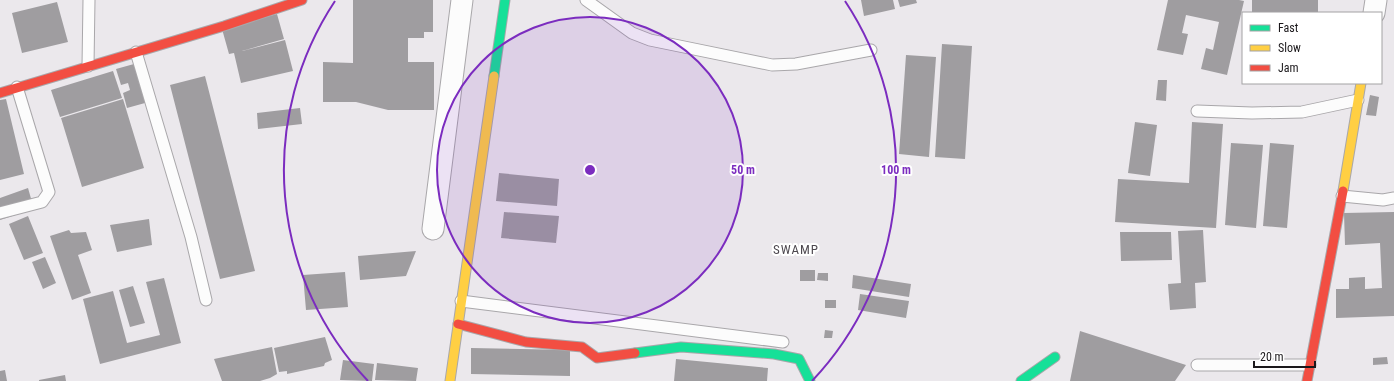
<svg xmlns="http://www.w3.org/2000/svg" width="1394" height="381" font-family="'Roboto Condensed',sans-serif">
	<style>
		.building { fill: #9f9da0 }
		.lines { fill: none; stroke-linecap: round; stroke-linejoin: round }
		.lane-casing { stroke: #a9a7aa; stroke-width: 13 }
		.street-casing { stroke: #a9a7aa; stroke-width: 23 }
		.fast-casing { stroke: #a9a7aa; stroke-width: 11 }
		.slow-casing { stroke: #a9a7aa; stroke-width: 11 }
		.jam-casing { stroke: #a9a7aa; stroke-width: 11 }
		.lane { stroke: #fcfcfc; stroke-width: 11 }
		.street { stroke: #fcfcfc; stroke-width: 21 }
		.fast { stroke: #16e098; stroke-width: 9 }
		.slow { stroke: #ffcf43; stroke-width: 9 }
		.jam { stroke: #f24e42; stroke-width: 9 }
		.ring { fill: none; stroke: #7b2cbf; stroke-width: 2 }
		.labels { text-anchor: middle; stroke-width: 4; stroke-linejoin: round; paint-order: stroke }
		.neighbourhood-label { font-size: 13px; letter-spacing: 1px; fill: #4d484f; stroke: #fff }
		.centre { fill: #7b2cbf; stroke: #fff; stroke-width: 2 }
		.ring-label { font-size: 12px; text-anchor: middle; font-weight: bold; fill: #7b2cbf; stroke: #fff; stroke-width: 4; stroke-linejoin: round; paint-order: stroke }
	</style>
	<rect width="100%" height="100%" fill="#ebe8ec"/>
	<path class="building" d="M353,0h80v32h-9v6h-16v24h26v48h-46l-32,-8h-33v-40l30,1z
		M861,0h32l2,9 -31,7z
		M898,0h18l1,3 -17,4z
		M1168,0h71l5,1 -17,74 -26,-6 5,-21 7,2 6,-28 -33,-7 -4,18 6,1 -5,21 -26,-5z
		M1252,0h66v13h-66z
		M57,2l11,40 -46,11 -10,-40z
		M277,14l7,25 -42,12 43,-11 8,31 -52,12 -7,-30 -5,1 -7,-25z
		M942,44l30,2 -7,113 -30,-2z
		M906,55l30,2 -7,100 -30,-3z
		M134,64l11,39 -18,5 -4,-15 7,-3 -2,-7 -7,2 -5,-16z
		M113,71l9,27 -62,19 -9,-27z
		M205,76l50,195 -35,8 -50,-194z
		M1158,80h9l-1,21 -10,-1z
		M1370,95l9,2 -3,19 -10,-1z
		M6,99l18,75 -24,6v-80z
		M123,99l21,69 -62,19 -21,-69z
		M300,108l2,16 -44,5 -1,-16z
		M1135,122l22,3 -7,51 -22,-3z
		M1192,122l31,2 -7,104 -101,-6 3,-43 71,4z
		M1231,143l32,2 -7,83 -31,-3z
		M1270,143l24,2 -7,83 -24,-2z
		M499,173l60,6 -2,27 -61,-5z
		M28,188l6,21 -34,11v-22z
		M504,212l55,4 -3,27 -55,-5z
		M1394,212v104l-58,2v-29h13v-11l16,-1v12l17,-1 -2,-45 -35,2 -1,-32z
		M28,216l15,37 -19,7 -15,-36z
		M149,219l3,26 -35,7 -7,-27z
		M69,230l2,3 15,-1 6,18 -14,5 13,38 -19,7 -22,-64z
		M1203,230l3,52 -11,1 1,25 -26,2 -2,-26 13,-1 -3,-52z
		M1120,232h51l1,28 -51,1z
		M416,251l-10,25 -46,4 -2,-24z
		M45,257l11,26 -13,6 -11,-27z
		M800,270h15v11h-15z
		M345,272l3,35 -42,3 -3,-35z
		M818,273h10v8l-11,-1z
		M853,275l58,9 -2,13 -57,-9z
		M164,278l17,65 -81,21 -17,-65 30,-8 14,52 33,-8 -14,-53z
		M133,286l12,37 -15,4 -11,-37z
		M860,294l49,7 -3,17 -48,-8z
		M825,300h11v8h-11z
		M825,330l8,1 -1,7h-8z
		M1080,331l106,34 -11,16h-105z
		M325,337l7,23 -7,3 -1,3 -37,8v-3l-8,1 -5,-24z
		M272,347l5,27 -7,4 -10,3h-38l-8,-22z
		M471,348l99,2v26l-99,-2z
		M1387,357l1,7 -15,1v-7z
		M676,359l92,9 -1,13h-93z
		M343,360l31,4 -2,17 -32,-1z
		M377,363l41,5 -2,13 -41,-1z
		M5,370l2,11h-7v-10z
		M65,375l1,6h-27v-1z"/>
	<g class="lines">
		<defs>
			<path id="lane" d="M586,0l46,33 18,7 122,25 24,-1 75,-14
				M136,52l55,185 15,63
				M88,66l1,-66
				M1197,111l55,2 50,-1 56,-12
				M1342,196l41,4 11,-2
				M0,213l42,-11 7,-10 -32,-105
				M461,301l322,41
				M1197,365h113"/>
			<path id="street" d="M1374,13l2,-13
				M433,229l29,-229"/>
			<path id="fast" d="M494,76l11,-76
				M635,353l46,-6 93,7 25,5 11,22
				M1021,381l34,-24"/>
			<path id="slow" d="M1343,191l18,-108
				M450,381l44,-305"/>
			<path id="jam" d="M0,93l224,-67 78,-26
				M458,324l68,18 56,5 15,11 38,-5
				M1307,381l36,-190"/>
		</defs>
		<use href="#lane" class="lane-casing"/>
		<use href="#street" class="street-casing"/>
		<use href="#fast" class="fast-casing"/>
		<use href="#slow" class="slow-casing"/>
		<use href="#jam" class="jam-casing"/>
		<use href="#lane" class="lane"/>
		<use href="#street" class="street"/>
		<use href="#fast" class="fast"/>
		<use href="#slow" class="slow"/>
		<use href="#jam" class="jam"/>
	</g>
	<circle cx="590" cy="170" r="153" fill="#7b2cbf" fill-opacity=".12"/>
	<g class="ring">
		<circle cx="590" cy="170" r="153"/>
		<path d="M368 381A306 306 0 0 1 335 1M845 1A306 306 0 0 1 812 381"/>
	</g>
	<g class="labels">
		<g class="neighbourhood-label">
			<text x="796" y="254">SWAMP</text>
		</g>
	</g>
	<circle cx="590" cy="170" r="6" class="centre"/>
	<g class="ring-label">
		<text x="743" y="174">50 m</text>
		<text x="896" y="174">100 m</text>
	</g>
	<rect x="1242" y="12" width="140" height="72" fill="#ffffff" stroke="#a3a2a3"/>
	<rect x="1250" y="25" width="20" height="6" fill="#16e098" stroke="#a3a2a3"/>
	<text x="1278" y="32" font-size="12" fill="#1a171a">Fast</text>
	<rect x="1250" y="45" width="20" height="6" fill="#ffcf43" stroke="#a3a2a3"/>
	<text x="1278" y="52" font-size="12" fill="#1a171a">Slow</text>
	<rect x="1250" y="65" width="20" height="6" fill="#f24e42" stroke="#a3a2a3"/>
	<text x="1278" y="72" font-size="12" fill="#1a171a">Jam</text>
	<path d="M1254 361v6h61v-6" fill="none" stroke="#1a171a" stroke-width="2"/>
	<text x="1260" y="361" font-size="12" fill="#1a171a" stroke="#ffffff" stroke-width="3" paint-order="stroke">20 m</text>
</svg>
